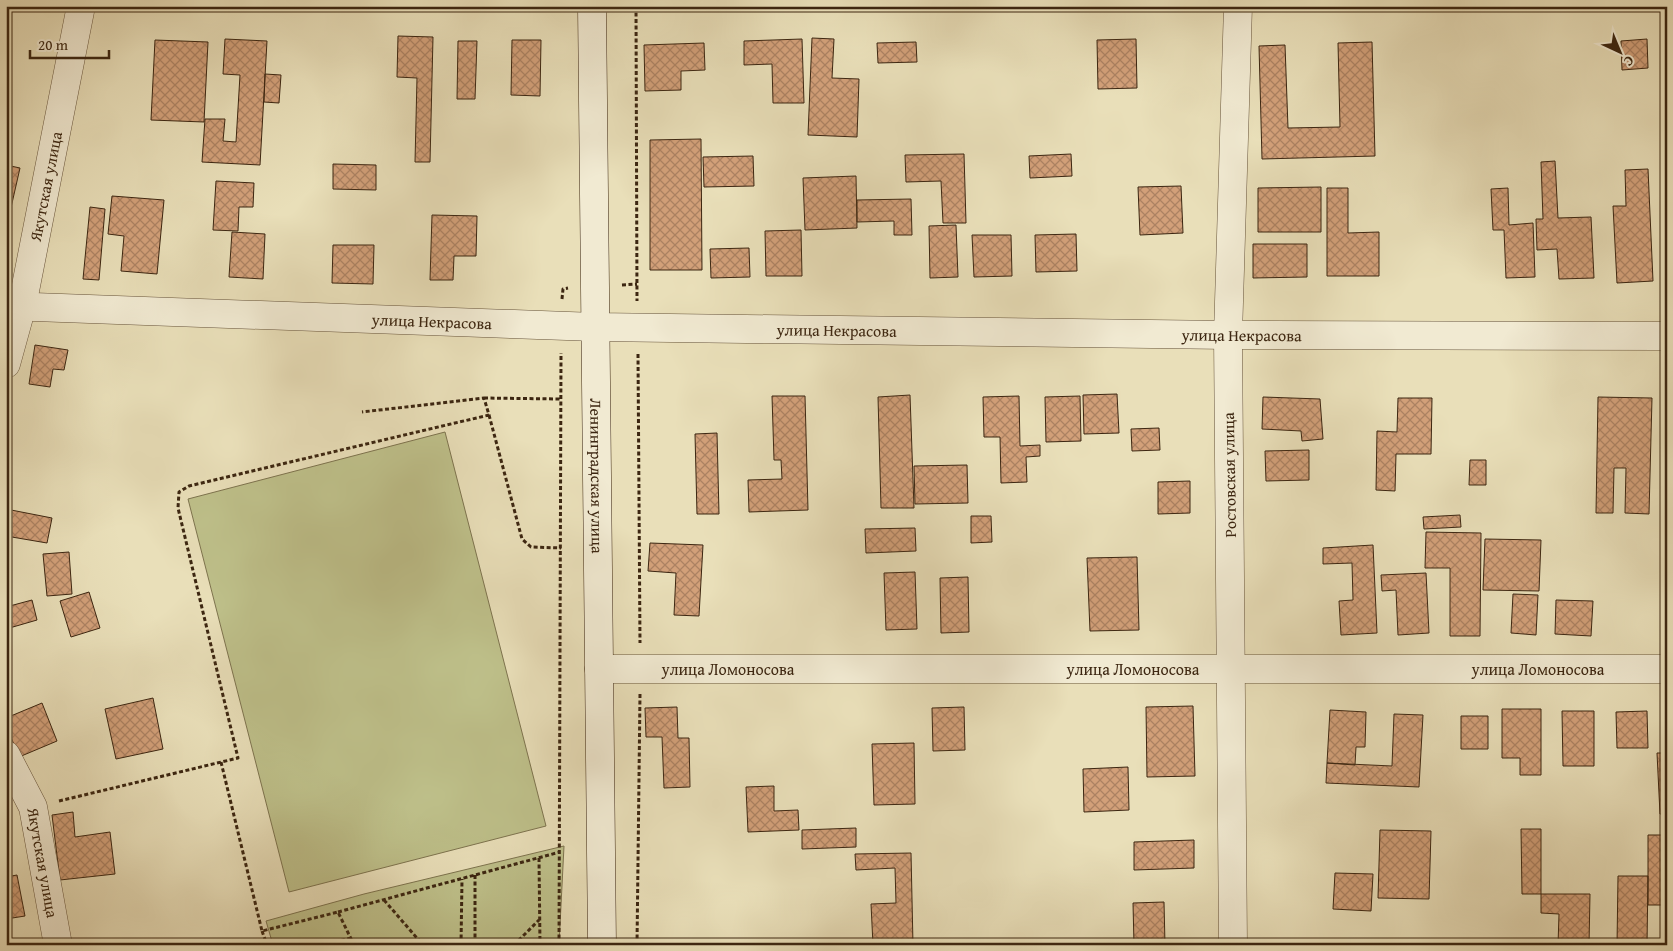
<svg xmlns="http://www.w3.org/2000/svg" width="1673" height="951" font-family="'Gentium Book Plus',serif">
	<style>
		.green { fill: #bec08a; stroke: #7d734e }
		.building { fill: url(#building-cross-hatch); stroke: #3c2611 }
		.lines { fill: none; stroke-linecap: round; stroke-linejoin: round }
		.street-casing { stroke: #67543b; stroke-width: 29 }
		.secondary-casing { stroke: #3c2611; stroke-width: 29 }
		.path { stroke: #3c2611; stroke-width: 3; stroke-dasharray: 4 2.5; stroke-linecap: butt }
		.street { stroke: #f1ead2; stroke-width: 28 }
		.secondary { stroke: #f1ead2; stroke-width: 28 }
		.labels { text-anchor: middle; stroke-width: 4; stroke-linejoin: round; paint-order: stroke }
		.street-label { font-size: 16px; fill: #3c2611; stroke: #f1ead2 }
	</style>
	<defs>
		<pattern id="building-cross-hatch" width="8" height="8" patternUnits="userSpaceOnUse" patternTransform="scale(1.25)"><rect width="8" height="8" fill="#d2a079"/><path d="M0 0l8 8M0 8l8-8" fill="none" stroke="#ac8262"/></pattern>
	</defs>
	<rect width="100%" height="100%" fill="#e9dfb9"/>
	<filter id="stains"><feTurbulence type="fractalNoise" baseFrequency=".004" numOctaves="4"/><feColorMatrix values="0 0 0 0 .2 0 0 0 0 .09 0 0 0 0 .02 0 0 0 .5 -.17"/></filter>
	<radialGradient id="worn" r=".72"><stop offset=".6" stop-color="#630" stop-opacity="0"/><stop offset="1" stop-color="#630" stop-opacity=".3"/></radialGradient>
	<path class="green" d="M445,432l101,394 -257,66 -101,-393z
		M564,846l-5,99h-286l-7,-24 98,-27z"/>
	<path class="building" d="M398,36l35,1 -3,125h-15l2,-84 -20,-1z
		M812,38l22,1 -2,39 27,1 -2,58 -49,-2z
		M225,39l42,2 -7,124 -58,-3 3,-43h20l-2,22 13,1 4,-67 -17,-1z
		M802,39l2,64h-31l-1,-39 -28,1v-24z
		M1136,39l1,49 -39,1 -1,-49z
		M1647,39l1,29 -26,2 -1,-29z
		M155,40l53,2 -4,80 -53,-2z
		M512,40h29l-1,56 -29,-1z
		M458,41h19l-2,58h-18z
		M916,42l1,20 -39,1 -1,-20z
		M1372,42l3,114 -113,3 -3,-113 26,-1 3,83 52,-1 -2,-84z
		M704,43l1,27 -24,1v19l-36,1 -1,-46z
		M265,74l16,1 -2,28 -15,-1z
		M701,139l1,131h-52v-130z
		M964,154l2,69h-23l-2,-42 -35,1 -1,-27z
		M1071,154l1,22 -42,2 -1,-22z
		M753,156l1,30 -50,1 -1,-30z
		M1555,161l3,57 33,-1 3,61 -35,1 -2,-30 -20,1 -1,-31h7l-2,-57z
		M333,164l43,1v25l-43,-1z
		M6,165l14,3 -10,44 -4,-1z
		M1648,169l5,112 -36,2 -4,-77h13l-1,-36z
		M856,176l1,52 -52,2 -2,-52z
		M216,181l38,2 -1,24h-14l-1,24 -25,-1z
		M1181,186l2,47 -43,2 -2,-48z
		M1321,187v45h-63v-44z
		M1327,188h21v45l31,-1v44h-52z
		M1508,188l1,37 24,-2 2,54 -29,1 -2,-48h-11l-2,-41z
		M112,196l52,4 -7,74 -36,-3 3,-35 -16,-2z
		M911,199l1,36h-18v-14l-37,1v-22z
		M90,207l15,2 -6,71 -16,-1z
		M432,215l45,1 -1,40h-22l-1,24h-23z
		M956,225l2,52 -28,1 -1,-52z
		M801,230l1,46h-36l-1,-45z
		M232,232l33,2 -2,45 -34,-2z
		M1076,234l1,37 -41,1 -1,-37z
		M972,235h39l1,41 -38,1z
		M1253,244h54v33l-54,1z
		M333,245h41l-1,39 -41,-1z
		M749,248l1,29 -39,1 -1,-29z
		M35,345l33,5 -4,20 -11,-1 -3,18 -21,-3z
		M1117,394l2,39 -35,1 -1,-39z
		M910,395l4,113h-33l-3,-111z
		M772,396h33l3,114 -59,2 -1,-32 34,-1 -1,-19h-7z
		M1019,396l1,50 20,-1v11l-14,1 1,25 -26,1 -1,-46h-16l-1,-40z
		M1080,396l1,45 -35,1 -1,-45z
		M1263,397l57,2 3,40 -21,2 -1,-10 -39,-2z
		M1598,397l54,1 -3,116 -24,-1 1,-45h-12l-1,45h-17z
		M1398,398h34l-1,56h-35l-1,37 -19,-1 1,-59 20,1z
		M1159,428l1,22 -28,1 -1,-22z
		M717,433l2,81h-22l-2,-80z
		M1309,450v30l-43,1 -1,-30z
		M1470,460h16v25h-17z
		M967,465l1,38 -53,1 -1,-38z
		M1190,481v32l-32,1v-32z
		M6,509l46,9 -5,25 -41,-7z
		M1460,515l1,12 -37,2 -1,-12z
		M971,516h20l1,26 -21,1z
		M915,528l1,23 -50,2 -1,-24z
		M1426,532l55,1 -1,103h-30v-68h-25z
		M1485,539l56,1 -2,51 -56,-1z
		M650,543l53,2 -4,71 -25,-1 2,-42 -28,-2z
		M1373,545l4,88 -36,2 -2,-34 14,-1 -1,-37 -29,1v-16z
		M69,552l3,42 -25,2 -4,-42z
		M1137,557l2,73 -49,1 -3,-73z
		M915,572l2,57 -31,1 -2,-57z
		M1426,573l3,60 -31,2 -2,-45 -14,1 -1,-16z
		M968,577l1,55 -28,1 -1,-55z
		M89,592l11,36 -29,9 -11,-36z
		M1513,594l25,1 -2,40 -25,-2z
		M32,600l5,20 -31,9v-22z
		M1556,600l37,1 -2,35 -36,-2z
		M153,698l10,51 -47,10 -11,-50z
		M42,703l15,38 -38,16 -13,-32v-7z
		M1193,706l2,70 -48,1 -1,-70z
		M677,707l1,31h11l1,49 -26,1 -2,-51h-16l-1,-29z
		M964,707l1,43 -32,1 -1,-43z
		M1502,709h39v66h-21v-17h-18z
		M1330,710l36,2 -1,35h-9l-1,18 -28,-2z
		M1562,711h32v55h-31z
		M1647,711l1,37h-31l-1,-36z
		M1394,714l29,1 -4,72 -93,-4 1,-20 65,3z
		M1461,716h27v33h-27z
		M914,743l1,61 -41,1 -2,-61z
		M1657,753h10v61h-7z
		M1128,767l1,43 -45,2 -1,-43z
		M774,786v25l24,-1 1,20 -51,2 -2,-45z
		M73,812l2,25 35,-5 5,42 -55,6 -8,-65z
		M856,828v19l-54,2v-19z
		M1521,829h20v65h-19z
		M1380,830l51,1 -2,68 -51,-1z
		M1648,835h19v110l-1,-40h-18z
		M1194,840v28l-60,2v-28z
		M911,853l2,92h-40l-2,-41 25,-1 -1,-35 -39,2 -1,-16z
		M1335,873l38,1 -2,37 -38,-2z
		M17,875l8,41 -19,3v-42z
		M1618,876h30l-1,69h-30z
		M1541,894h49l-1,51h-31l1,-31 -18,-1z
		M1164,902l1,43h-31l-1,-42z"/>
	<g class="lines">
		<defs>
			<g id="street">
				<path id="s1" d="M6,306l590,21 632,8 439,1"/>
				<path id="s2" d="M6,364l16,-58 59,-300"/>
				<path id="s3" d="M599,669h1068"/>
				<path id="s4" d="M6,755l27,52 25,138"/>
				<path d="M1233,945l-5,-610 10,-329"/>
			</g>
			<g id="secondary">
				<path id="s5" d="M592,6l10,939"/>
			</g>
		</defs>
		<use href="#street" class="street-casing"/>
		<use href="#secondary" class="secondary-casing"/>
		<path class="path" d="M636,6l1,295
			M622,285l15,-1
			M562,299l1,-10 5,-1
			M638,354l2,289
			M484,398l77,1
			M489,415l33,124 9,8 30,1
			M221,762l41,169 76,-19 16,33
			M59,801l179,-43 -60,-250 1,-16 10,-6 300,-71 -5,-17 -122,14
			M539,858l1,87
			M475,875v70
			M384,900l39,45
			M338,912l222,-60
			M262,931l5,14
			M322,945l29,-7
			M461,945l1,-66
			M514,945l25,-25
			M559,945l2,-592
			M637,945l3,-251"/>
		<use href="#street" class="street"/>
		<use href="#secondary" class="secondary"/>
	</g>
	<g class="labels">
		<g class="street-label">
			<text dy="6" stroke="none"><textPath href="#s2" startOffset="182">Якутская улица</textPath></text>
			<text dy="6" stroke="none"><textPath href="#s1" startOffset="426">улица Некрасова</textPath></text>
			<text dy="6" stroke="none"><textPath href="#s1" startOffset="831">улица Некрасова</textPath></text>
			<text dy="6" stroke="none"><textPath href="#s1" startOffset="1236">улица Некрасова</textPath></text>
			<text dy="6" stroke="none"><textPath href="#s5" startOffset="470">Ленинградская улица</textPath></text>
			<text transform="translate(1229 475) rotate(-91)" y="6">Ростовская улица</text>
			<text dy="6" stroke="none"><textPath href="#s3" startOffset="129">улица Ломоносова</textPath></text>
			<text dy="6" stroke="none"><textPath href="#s3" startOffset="534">улица Ломоносова</textPath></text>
			<text dy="6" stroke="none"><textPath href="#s3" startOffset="939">улица Ломоносова</textPath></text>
			<text dy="6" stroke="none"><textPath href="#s4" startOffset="115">Якутская улица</textPath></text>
		</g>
	</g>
	<rect width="1673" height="951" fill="none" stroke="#e9dfb9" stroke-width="25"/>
	<rect x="8" y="8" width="1658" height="936" fill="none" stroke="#3c2611" stroke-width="2.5"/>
	<rect x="12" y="12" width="1648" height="926" fill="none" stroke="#3c2611"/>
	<g transform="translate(1620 52) rotate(136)" stroke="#f1ead2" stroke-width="4" paint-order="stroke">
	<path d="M0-4L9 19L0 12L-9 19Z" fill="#3c2611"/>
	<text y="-8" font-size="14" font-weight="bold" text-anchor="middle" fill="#3c2611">С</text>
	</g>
	<path d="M30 50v8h79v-8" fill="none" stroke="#3c2611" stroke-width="2.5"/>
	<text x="38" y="50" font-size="15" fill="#3c2611" stroke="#f1ead2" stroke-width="4" paint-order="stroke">20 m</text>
	<rect width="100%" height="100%" filter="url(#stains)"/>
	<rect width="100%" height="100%" fill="url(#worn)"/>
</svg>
